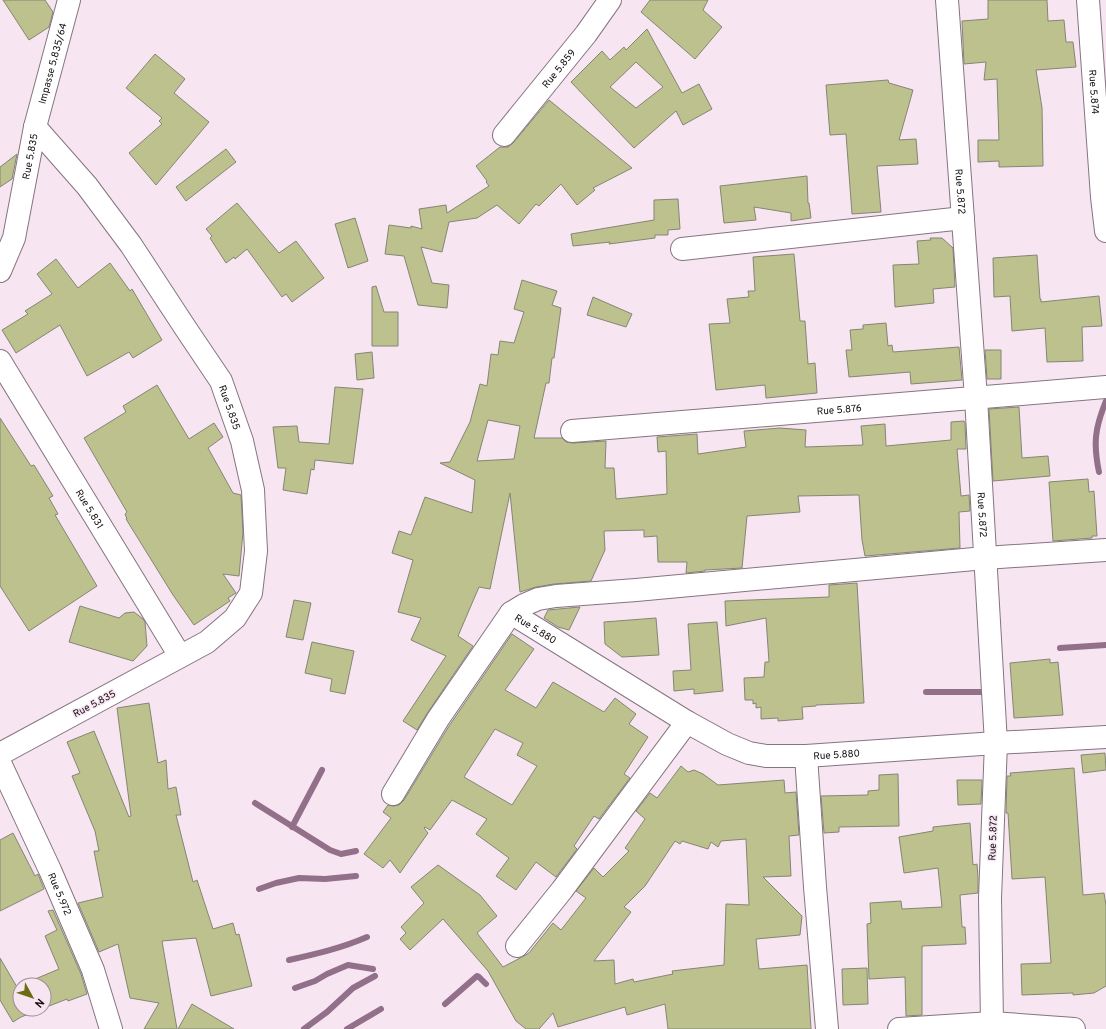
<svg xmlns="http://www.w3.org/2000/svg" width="1106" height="1029" font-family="Overpass,sans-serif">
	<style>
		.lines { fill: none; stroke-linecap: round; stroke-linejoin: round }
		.stream { stroke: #927089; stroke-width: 6 }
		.building { fill: #bdc18d; stroke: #848674; fill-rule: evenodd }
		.minor-casing { stroke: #857580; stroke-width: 24 }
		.minor { stroke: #fff; stroke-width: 22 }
		.labels { text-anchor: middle; stroke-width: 3; stroke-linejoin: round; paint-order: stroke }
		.street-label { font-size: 10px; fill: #130d11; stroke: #f7e5f2 }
	</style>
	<rect width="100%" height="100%" fill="#f7e5f2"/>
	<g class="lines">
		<path class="stream" d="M1099,472c-6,-29 -4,-44 7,-71
			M1060,648l46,-3
			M926,692h60
			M255,803l75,47 11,4 15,-3
			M292,827l30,-57
			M259,889l17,-6 23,-5 26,1 31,-3
			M289,960c27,-6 53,-12 78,-23
			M295,988l20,-7 12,-7 21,-9 25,4
			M445,1004l32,-28 2,1 7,7
			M304,1029l23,-17 26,-24 22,-12
			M347,1029l34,-20"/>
	</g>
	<path class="building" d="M3,0h42l8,12 -4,15 -20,13z
		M650,0h58l-5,10 19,17 -27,32 -54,-47z
		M988,0h59l1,21 16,-1 2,22h7l3,25 -40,3 6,38 1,58 -44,1v-6l-21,1v-22h21l-2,-61 -13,1 2,-18 -22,2 -2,-43 26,-2z
		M647,29l35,64 17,-9 13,25 -29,16 -7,-14 -42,37 -63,-66 31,-31 8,9 14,-13 2,3zM636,62l27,25 -27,21 -26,-21z
		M155,54l30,25 -11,14 35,29 -53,63 -27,-32 33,-29 -3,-3 3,-3 -36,-30z
		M888,80l1,3 24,7 -14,50 17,-1 2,25 -41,2 4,46 -29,2 -6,-80 -16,1 -4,-50z
		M549,100l83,68 -39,20 2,2 -18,15 -16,-21 -22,22 -3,-2 -17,20 -22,-19 -20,13 -28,4 -7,30 -21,-5 11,36 17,2 -2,23 -29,-3 -14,-49 -19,-2 4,-29 22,3v-2l11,3 -3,-20 27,-4 1,8 42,-27 -3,-4 1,-1 -11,-15 24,-19h8l5,-4z
		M226,149l10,13 -50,39 -10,-14z
		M17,154l-5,25 -12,8v-20z
		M807,176l1,27h1l2,15 -20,3v-8l-37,-6 2,13 -32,3 -4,-37z
		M678,199l2,30 -12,1v5h-13v3l-46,6 1,-2 -37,4 -2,-12 83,-14v-20z
		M237,203l42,50 17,-12 28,37 -32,24 -6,-8 -4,3 -35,-48 -12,10 -1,-2 -8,6 -16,-25 2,-2 -6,-7z
		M355,218l13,43 -20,7 -13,-44z
		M930,238h12l11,10 2,39 -22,2 1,14 -39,4 -2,-42 26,-1 -2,-23 14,-1z
		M794,254l6,67h5l3,43 7,-1 2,30 -51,5 -1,-13 -49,5 -7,-66 21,-1 -3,-24 22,-2 -1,-6h7l-2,-34z
		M1037,255l3,44h1v3l58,-6 3,30 -20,1 1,34 -36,1 -2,-34 -33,3 -2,-35 -16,1 -1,-39z
		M56,259l22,29 32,-25 20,28 2,-2 30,51 -29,18 -4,-6 -42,24 -27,-51 -44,28 -14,-23 26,-16 -3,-3 27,-17 -15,-20z
		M522,280l35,11 -5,14 9,3 -7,50h-2l-3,25h-3l-12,55h28l4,4 7,1 33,-2 -1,27h9l2,31 51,-5 -1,-43 -8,1 -1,-15 40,-3 1,20 48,-7 -2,-16 36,-3 26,2 -1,17 58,-2 -2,-19 24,-2 1,22 65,-6v-18l13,-1 1,2 1,26h-9l4,47 8,-1 1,16 -11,1 1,36 -95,8 -3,-16 -3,-45 -61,1 2,16 -53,4 -5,52 -37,2v1l-19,2 1,-11h-29l-1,-26 -13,1v-7l-40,1 1,19 -14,31 -37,3 -18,3 -16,5 -10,-99 -20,96 -11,-2 -21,49 15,10 -45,66 -11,18 -14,-9 43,-65 -35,-16 10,-22 -23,-6 15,-52 -21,-7 7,-22 12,4 14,-38 47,16 3,-33 -35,-17 10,-1 20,-40 10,-38 7,2 4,-32 7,1 2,-14 14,2 10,-31 -10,-3zM488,420l32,6 -6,33 -37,2z
		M376,286l8,26h14v34h-26v-59z
		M593,297l39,17 -6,13 -39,-12z
		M886,323l2,23 4,-1 1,7 66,-5 3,33 -51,4 -1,-12 -61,5 -3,-27h6l-2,-20 13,-1v-4z
		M985,350h16v29h-14z
		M372,352l2,26 -17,2 -2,-26z
		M157,385l32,54 25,-16 9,14 -15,11 25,45 8,2 2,37 -4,44 -16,-2 13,19 -8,5 2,3 -36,24 -21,-30 -47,-76h1l-2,-5 2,-2 -43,-74 42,-26 -3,-6z
		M335,387l28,2 -10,75 -38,-4 -1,10 -3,-1 -4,25 -24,-4 3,-22h-8l-5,-41 24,-1 2,16 30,2z
		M1019,407l3,51 26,-2 2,20 -57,5 -4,-72z
		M0,418l31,48 3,-1 19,31 -4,2 9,16 -3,1 42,71 -68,45 -29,-45z
		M1088,479l1,13 5,-1 3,45h-5v2l-39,3 -4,-59z
		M857,583l7,120 -48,2v1l-14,1 1,12 -25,2v-3l-17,1v-12l-5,1v-5l-3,1v-4h-8l-1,-22 20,-1 1,-15h4l-3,-44 -40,8 -1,-25 104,-4v-12z
		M294,600l17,3 -8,37 -17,-3z
		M80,606l39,12 6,-5 9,-1 9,7 2,3 2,24 -14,15 -64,-19z
		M580,607l-11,23 -11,-3 -14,-9 4,-8z
		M656,618l3,37 -37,2 -17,-13 -1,-22z
		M717,622l6,69 -29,3v-5l-20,2 -1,-20 18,-1 -3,-46z
		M512,634l22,15 -29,41 31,18 17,-26 51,30 11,-14 21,16 -7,10 19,13 -24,37 6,4 -31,41 -5,-3 -20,30 3,3 -21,28 -20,-15 -20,28 -20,-14 13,-18 -33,-24 11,-15 -35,-19 -22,30 -5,-3 -1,1 4,5 -28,40 -10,-13 -7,8 -19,-14 27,-36 -8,-6 5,-7 5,1 6,-1 5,-5 45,-74zM495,729l28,14 -6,12 20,11 -25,39 -48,-28z
		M312,642l42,9 -9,43 -15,-3 2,-12 -27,-6z
		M1050,659v4l8,-1 5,53 -49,3 -4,-55z
		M149,703l9,60 8,-3 2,29 8,-2 5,28h-5l17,67 4,-2 16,49 20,-6 3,12 3,-1 13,52 -41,10 -15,-58 -34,3 15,88h-33l15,-26 -29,-5 -12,-54 -19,8 -21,-49 25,-6 -9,-46h5l-4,-20 -23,-55 8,-3 -13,-31 27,-11 35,86 2,-1 -14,-108z
		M1105,753l1,17 -23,3 -2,-18z
		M681,766l7,6 6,-2 9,4 15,11 66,-5 1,13 11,-1 3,43 -10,1 2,40 -28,1 39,39 -2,19 -44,4 3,30 48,-4 4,64h-143l-3,-25 -38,11 -2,-8 -67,20 -5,-14 -14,16h-13l-10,-8 -28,-50 -45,-52 -33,31 -10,-11 6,-6 -5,-6 23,-24 -13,-16 27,-22 42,30 17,21 -20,17 26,34 19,-10 7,-4 24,-30 8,7 25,-32 -10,-7 18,-23 9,9 26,-26 -4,-3 20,-29 -9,-8 14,-18 7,5zM746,839l3,66 -23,-1 -2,61 -52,6 1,3 -39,8 -1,-3 -18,5 -1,-24 -20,1 37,-49 -7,-5 21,-21 30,-45 5,3 2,-3 26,8 3,-7 7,5 3,-6z
		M1074,768l9,127 21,-2 2,12v81l-12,7 -21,2v-2l-51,2 -1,-31 30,-1 -6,-86 -33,2 -4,-66h-2l1,-37h4l-1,-3z
		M898,774l1,52 -60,1v5l-15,1 -3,-37 47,-1v-4l11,-1v-15z
		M957,780h25l-1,24 -23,1z
		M970,823l3,42 4,-1 1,14v15l-18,2 2,32h3l1,17 -44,2v69l-16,1 -1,-39 -36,2 -2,-55 4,-1 -1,-20 31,-2 1,8 40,-2 -4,-39 -34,5 -5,-36 34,-6v-4z
		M13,833l22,43 3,-2 6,15 -44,22v-71z
		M53,910l28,64 6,20 -19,7 -1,-2 -23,9v-23h-23l38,-16 -14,-33 12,-6 -9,-19z
		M0,958l17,29 3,-2v24h21l-20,8 -8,5 -13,-22z
		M867,968l1,36 -25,1 -1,-36z
		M192,1004l42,25h-56z"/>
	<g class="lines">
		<defs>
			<g id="minor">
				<path id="s1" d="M947,0l29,398 20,345 -6,155 2,125 -2,6"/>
				<path id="s2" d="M1088,0l14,197 4,34"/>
				<path id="s3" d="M35,127l34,-127"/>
				<path id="s4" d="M504,135l82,-101 24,-34"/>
				<path d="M682,249l281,-31"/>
				<path id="s5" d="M0,271l14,-33 21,-111 52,59 44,59 55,84 35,52 21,60 11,49 3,61 -5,42 -16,25 -28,24 -207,112"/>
				<path id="s6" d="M0,361l180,295"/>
				<path id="s7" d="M572,431l534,-44"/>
				<path id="s8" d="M1106,550l-121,8 -349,32 -80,6 -18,3 -14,6 -13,8 176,109 40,22 22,9 17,3h40l190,-13 110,-6"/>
				<path d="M806,756l9,131 12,142"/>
				<path id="s9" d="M0,763l50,107 43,100 18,59"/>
				<path d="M393,794l45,-75 73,-106"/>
				<path d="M517,946l45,-56 125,-168"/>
				<path d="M899,1029l93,-6 82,6"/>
			</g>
		</defs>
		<use href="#minor" class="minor-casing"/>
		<use href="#minor" class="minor"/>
	</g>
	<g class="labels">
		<g class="street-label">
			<text dy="4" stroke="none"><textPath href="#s3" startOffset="66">Impasse 5.835/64</textPath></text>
			<text dy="4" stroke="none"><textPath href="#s4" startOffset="86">Rue 5.859</textPath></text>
			<text dy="4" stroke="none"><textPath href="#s2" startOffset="92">Rue 5.874</textPath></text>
			<text dy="4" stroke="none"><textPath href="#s5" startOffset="119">Rue 5.835</textPath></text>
			<text dy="4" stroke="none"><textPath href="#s1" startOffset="192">Rue 5.872</textPath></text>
			<text dy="4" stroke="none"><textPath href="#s5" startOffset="492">Rue 5.835</textPath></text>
			<text dy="4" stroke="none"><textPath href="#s7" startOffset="268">Rue 5.876</textPath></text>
			<text dy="4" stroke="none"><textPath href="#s6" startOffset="173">Rue 5.831</textPath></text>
			<text dy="4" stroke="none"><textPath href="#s1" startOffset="516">Rue 5.872</textPath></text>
			<text dy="4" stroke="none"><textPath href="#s8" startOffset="630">Rue 5.880</textPath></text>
			<text transform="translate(94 703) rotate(-28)" y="4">Rue 5.835</text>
			<text dy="4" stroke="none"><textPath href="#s8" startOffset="965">Rue 5.880</textPath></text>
			<text transform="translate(992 838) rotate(-88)" y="4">Rue 5.872</text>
			<text dy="4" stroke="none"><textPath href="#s9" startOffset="144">Rue 5.972</textPath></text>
		</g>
	</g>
	<g transform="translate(32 997) rotate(130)"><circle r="19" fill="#f7e5f2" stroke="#9c8f98"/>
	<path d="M0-3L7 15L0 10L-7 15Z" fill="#6b6d10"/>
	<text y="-6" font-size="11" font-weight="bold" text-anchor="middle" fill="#130d11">N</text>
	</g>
</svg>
